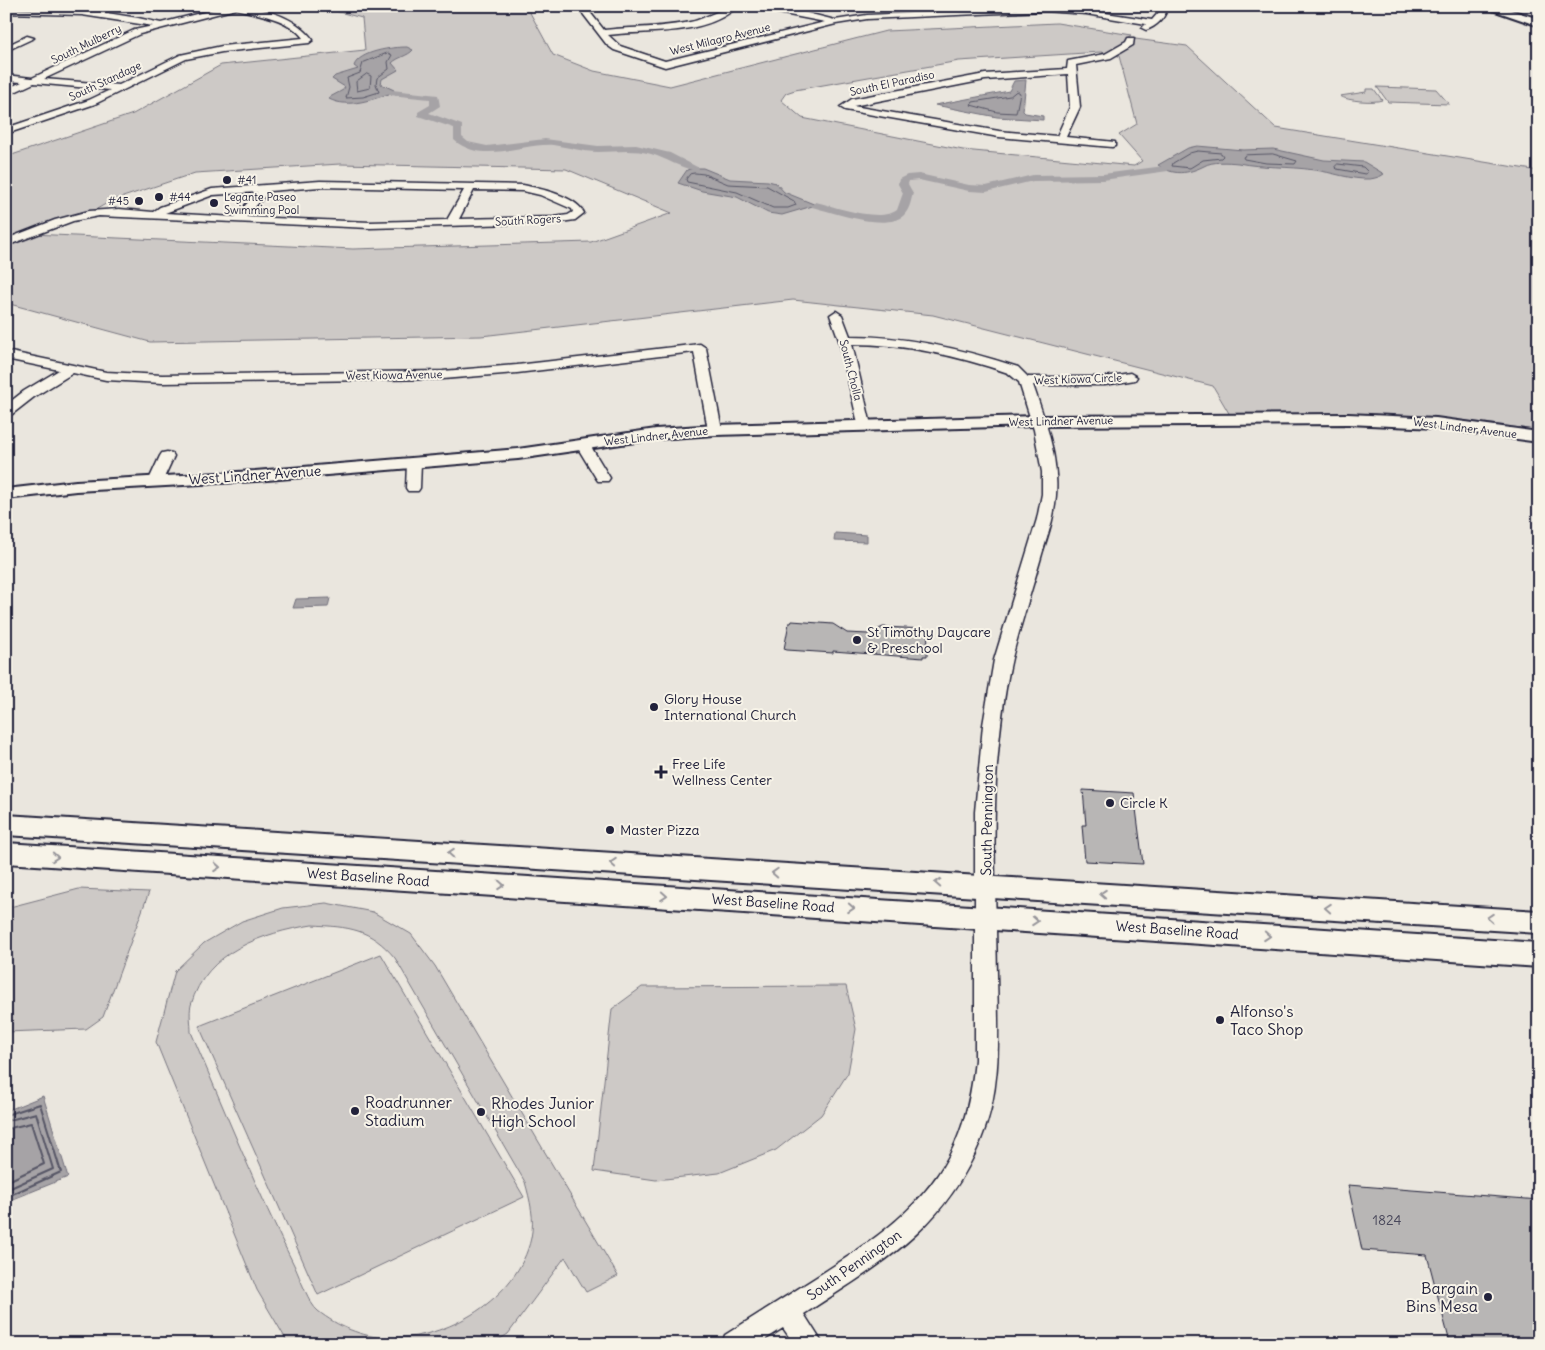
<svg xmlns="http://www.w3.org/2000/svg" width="1545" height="1350" font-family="Delius,sans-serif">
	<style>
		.green { fill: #cdc9c6; stroke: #787680; fill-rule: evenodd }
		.water { fill: #a6a3a6; stroke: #716f7b }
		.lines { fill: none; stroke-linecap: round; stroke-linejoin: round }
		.shore-far1 { stroke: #575666; stroke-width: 1 }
		.shore { stroke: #575666; stroke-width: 2 }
		.canal { fill: #a6a3a6; fill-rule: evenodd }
		.building { fill: #b8b6b5; stroke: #22223b }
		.minor-casing { stroke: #22223b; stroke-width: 3 }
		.tertiary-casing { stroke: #22223b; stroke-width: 4 }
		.secondary-casing { stroke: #22223b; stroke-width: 4 }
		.primary-casing { stroke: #22223b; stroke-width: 4 }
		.minor { fill: #f7f3e8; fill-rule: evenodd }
		.tertiary { fill: #f7f3e8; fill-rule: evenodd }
		.secondary { fill: #f7f3e8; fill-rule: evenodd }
		.primary { fill: #f7f3e8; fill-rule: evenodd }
		.oneway { stroke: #97959a }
		.poi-dot { fill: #22223b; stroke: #f7f3e8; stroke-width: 2 }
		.labels { text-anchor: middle; stroke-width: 4; stroke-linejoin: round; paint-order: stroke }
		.far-street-label { font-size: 11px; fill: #22223b; stroke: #f7f3e8 }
		.far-poi-label { font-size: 11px; fill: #22223b; stroke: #f7f3e8; text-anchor: start }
		.street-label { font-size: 14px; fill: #22223b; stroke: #f7f3e8 }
		.poi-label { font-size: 14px; fill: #22223b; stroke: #f7f3e8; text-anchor: start }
		.near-number-label { font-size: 14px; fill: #48475a }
		.near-poi-label { font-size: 16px; fill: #22223b; stroke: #f7f3e8; text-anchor: start }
	</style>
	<rect width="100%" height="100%" fill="#eae6de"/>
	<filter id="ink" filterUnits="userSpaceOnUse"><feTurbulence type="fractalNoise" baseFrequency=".02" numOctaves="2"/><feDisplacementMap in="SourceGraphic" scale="10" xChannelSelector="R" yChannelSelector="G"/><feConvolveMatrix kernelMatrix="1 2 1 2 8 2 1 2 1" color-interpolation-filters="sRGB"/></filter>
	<g filter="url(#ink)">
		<path class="green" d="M316,6h205l7,3 25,46 41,16 76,15 216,-55 171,-8 75,12 -4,3 59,8 89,82 263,43v260c-103,-18 -205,-19 -309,-16l-17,-29 -280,-71 -140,-15 -312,36 -331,6 -144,-39v-146l127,-43 88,-49 144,-15 -3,-32zM1101,52l18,4 18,68 -18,11 23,26 -8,5 -171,-16 -161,-32 -21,-18 5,-7 9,-3 164,-29zM340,164l226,5 106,44 -81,29 -238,7 -321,-15 56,-20 23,-13 84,-28z
			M1377,87l59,2 13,15 -61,-2z
			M1366,89h8l8,11c-8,3 -35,1 -42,-4l26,-4z
			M79,889l70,3 -46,125 -17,12 -80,3v-124z
			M326,903l47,9 38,22 24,32 183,310 -32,16 -21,-35 -57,77 -16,10h-201l-4,-3 -30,-51 -101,-248 19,-71 29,-28 38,-22 41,-13zM312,925c37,2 58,3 83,33l130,224c5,18 10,37 6,56 -13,60 -85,103 -144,100 -25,-1 -50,-12 -69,-27 -9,-7 -18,-33 -23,-44 -38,-76 -70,-156 -104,-235 0,-8 -2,-19 0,-27 15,-54 72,-72 121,-80z
			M381,954l143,243 -206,98 -119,-269z
			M846,986l10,43 -8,44 -27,42 -45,35 -57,23 -63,7 -62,-9 18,-162 30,-22z"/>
		<path class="water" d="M407,47l6,3c-5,6 -15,7 -21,13l6,7 -16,9 -1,5 13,6 -2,3c-19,6 -43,16 -63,6l1,-2 13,-7 2,-3 -13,-8 3,-3 23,-7 -4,-3c5,-15 39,-19 53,-19z
			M1026,80l-3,31 2,2 18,3v4l-46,-3 -62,-12 74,-14 5,-10z
			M1197,146l46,4 30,-1 51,11 40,2 20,12c-4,3 -8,4 -14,5 -19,1 -38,-7 -56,-9 -26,-4 -51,-2 -76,-7 -10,-1 -26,-2 -34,3 -16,8 -31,10 -46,-1l30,-17z
			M694,168h9l27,11 38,2 8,2 8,9 32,13 -34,10 -14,-2 -31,-16 -35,-6 -24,-8 9,-13z
			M835,533l32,2v7l-33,-1z
			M330,598l-2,9 -35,1 3,-9z
			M43,1096l25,81 -62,25v-91z"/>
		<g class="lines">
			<path class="shore-far1" d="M388,53l4,2 -4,7 1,7 -12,9 -1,6 3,8 -16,5 -17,1 3,-11 -2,-9 13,-5 3,-10z
				M367,74l4,2 -1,12 -13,3 -1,-9z
				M1017,91l3,2 -4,20 -19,-1 -26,-7 2,-3 37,-6z
				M1198,151l23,2 2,3 -2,2 -18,2 -13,8 -18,-2 1,-3 17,-10z
				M1273,154l24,7 -2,3 -29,-1 -22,-4 -1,-2 3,-2z
				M1338,164l25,3 5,5 -3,2 -28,-5 -2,-2z
				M695,173l9,1 24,10 39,2 27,15 2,4 -8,3h-15l-36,-16 -50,-10 -1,-3 4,-5z"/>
			<path class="shore" d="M6,1115l34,-11 21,68 -55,25
				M6,1121l30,-8 17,56 -47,21
				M6,1129l25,-6 13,41 -38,18"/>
			<path class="canal" d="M392,90l46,5 2,11 -11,7 33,12v12l6,5 19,4 58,-7 53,7 38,-1 34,8 29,15 -1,2c-10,2 -35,-13 -47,-16 -18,-5 -34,-2 -53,-2 -15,0 -30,-5 -45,-7 -33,-2 -70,20 -99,-5v-12l-36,-12v-4l12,-7v-6l-41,-4v-4z
				M1164,166l5,3 -1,2 -65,9 -70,1 -47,11 -17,-1 -50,-11 -10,1 -1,3 5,9c-2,7 -3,16 -9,22 -17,17 -71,-3 -92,-8l-1,-2 5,-3c20,5 64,21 81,8l6,-17 -5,-9 1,-5 8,-4 12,-1 50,11 17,1 47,-11 70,-1z"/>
		</g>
		<path class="building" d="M792,621l41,3 14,9 21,1 15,-7 42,2 3,2 -1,25h-4v2l-90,-7v2l-46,-3 -3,-1 5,-26h2z
			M1083,790l51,3 9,71 -58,-3 -3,-36h4z
			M1348,1185l191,15v144h-66v-3l-24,-2 -22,-84 -65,-5z"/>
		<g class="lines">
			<defs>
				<path id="minor" d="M228,6c30,0 67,9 85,34l-4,3 -87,9 -36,7 -91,45 -89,30v-6l83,-28 21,-10 -76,-7 -28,13v-7l16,-7 -16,-1v-6l26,3 102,-48 19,-4 -71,-11 -76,-2v-4l95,3 37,6 23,5zM236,9c23,6 52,9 67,29l-81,8 -42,9 -61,30 -75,-6 96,-45z
					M577,6h8l19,24c29,-3 58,-2 86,-8 17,-3 32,-16 48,-16 -33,31 -89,24 -130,29l12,11 45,15 160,-39 -83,-16h23l38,6 32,8 32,-5 177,-8 42,3 66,10 7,-8v-6h8c0,11 -11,21 -21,24l-4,-2 4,-4 -60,-10 -42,-3 -177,8 -31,5 -171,43 -51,-17 -7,-5z
					M27,36l7,2 -28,13v-5z
					M1128,38h6l-1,7 -22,13 -35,7 4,42 -14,30 49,5v4l-3,1 -113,-10 -154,-27 -5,-3 12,-8 133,-25 82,-5 1,-8 37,-7 21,-12zM1068,74l2,33 -13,29 -58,-5 -146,-25 132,-26z
					M320,181l203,4c18,4 53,11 61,28l-9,7 -21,3 -184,5 -271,-12 -26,5 -67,25v-7l49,-19 34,-9 30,-2 34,3 7,-5 52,-18zM320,187l144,3 -17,30 -77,2 -124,-5 23,-26zM474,190l49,1 17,4 32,14 1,3 -5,3 -14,2 -95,2zM257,192l-22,25 -70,-4 48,-18z
					M836,311l6,4 8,21c57,0 113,13 168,31l10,10h77l25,-4 7,4 -2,3 -30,5h-72c12,35 26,72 23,110 -1,20 -8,40 -14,59 -10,35 -21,69 -30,104 -8,34 -12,72 -15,107 -5,70 -1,140 0,210 1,57 6,113 -17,167 -37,89 -100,122 -176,172l19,30h-29l-11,-16 -25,16h-36l3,-9c30,-19 60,-38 90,-57 56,-36 112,-71 140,-134 12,-27 17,-55 20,-84v-248l8,-87 11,-65 43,-141 5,-25v-22l-8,-42 -15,-48 -11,-9c-50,-17 -102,-29 -156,-29l19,81 -7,4 -5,-1 -20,-88 -9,-25z
					M700,344l6,4 16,82 -7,4 -7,-4 -14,-78 -177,21 -74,6 -281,4 -56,-3 -33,-7 -39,24 -23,18 -5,1v-11l18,-14 35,-21 -53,-11v-8l100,21 56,3 281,-4 74,-6z
					M583,441l5,1 2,3 20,33 -2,3h-10l-2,-3 -20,-33 2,-3z
					M167,452l5,1 2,3 -12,26 -2,3h-10l-2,-3 12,-26 2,-3z
					M414,459l5,1 2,3 -1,25 -2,3h-10l-2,-3 1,-25 2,-3z"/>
				<path id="tertiary" d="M1348,414l88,4 103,14v10l-103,-14 -88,-4 -311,2 -322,9 -59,4 -138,20 -263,22 -179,10 -70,8v-10l70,-8 179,-10 263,-22 138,-20 59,-4 322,-9z"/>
				<path id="secondary" d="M1481,6h17l41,13v7z"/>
				<path id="primary" d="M6,815l1533,96v22l-1533,-98z
					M6,843l1533,100v24l-1533,-104z"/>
			</defs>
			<use href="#minor" class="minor-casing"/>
			<use href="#tertiary" class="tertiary-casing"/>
			<use href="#secondary" class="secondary-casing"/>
			<use href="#primary" class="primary-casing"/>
			<use href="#minor" class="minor"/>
			<use href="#tertiary" class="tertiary"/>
			<use href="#secondary" class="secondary"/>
			<use href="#primary" class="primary"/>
		</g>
		<defs><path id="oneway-chevron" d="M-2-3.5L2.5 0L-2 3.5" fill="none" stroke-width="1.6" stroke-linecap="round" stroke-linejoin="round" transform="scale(1.25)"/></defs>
		<g class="oneway">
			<use href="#oneway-chevron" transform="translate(451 853) rotate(-176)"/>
			<use href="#oneway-chevron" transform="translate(55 857) rotate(4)"/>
			<use href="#oneway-chevron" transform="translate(613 863) rotate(-176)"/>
			<use href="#oneway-chevron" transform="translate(217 867) rotate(4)"/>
			<use href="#oneway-chevron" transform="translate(775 873) rotate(-177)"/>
			<use href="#oneway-chevron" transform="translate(938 883) rotate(-177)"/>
			<use href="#oneway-chevron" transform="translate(501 885) rotate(4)"/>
			<use href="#oneway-chevron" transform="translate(1103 894) rotate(-176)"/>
			<use href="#oneway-chevron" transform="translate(664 896) rotate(4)"/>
			<use href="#oneway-chevron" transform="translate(851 908) rotate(4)"/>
			<use href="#oneway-chevron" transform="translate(1328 908) rotate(-176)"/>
			<use href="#oneway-chevron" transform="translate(1490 918) rotate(-176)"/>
			<use href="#oneway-chevron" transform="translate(1035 921) rotate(4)"/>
			<use href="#oneway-chevron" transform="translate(1267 936) rotate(4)"/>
		</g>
	</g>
	<g class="poi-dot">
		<circle cx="227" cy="180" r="5"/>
		<circle cx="159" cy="197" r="5"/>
		<circle cx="139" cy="201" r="5"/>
		<circle cx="214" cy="203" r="5"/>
		<circle cx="857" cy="640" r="5"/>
		<circle cx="654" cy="707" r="5"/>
		<path d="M658.5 764.5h5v5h5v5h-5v5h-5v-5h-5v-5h5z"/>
		<circle cx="1110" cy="803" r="5"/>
		<circle cx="610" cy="830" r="5"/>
		<circle cx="1220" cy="1020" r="5"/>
		<circle cx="355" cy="1111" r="5"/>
		<circle cx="481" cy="1112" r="5"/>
		<circle cx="1488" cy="1297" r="5"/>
	</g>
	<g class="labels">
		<g class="far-street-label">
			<text transform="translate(720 39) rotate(-14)" y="4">West Milagro Avenue</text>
			<text transform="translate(86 44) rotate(-26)" y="4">South Mulberry</text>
			<text transform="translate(105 81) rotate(-25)" y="4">South Standage</text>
			<text transform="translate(892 83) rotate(-12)" y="4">South El Paradiso</text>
			<text transform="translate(528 220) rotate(-3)" y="4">South Rogers</text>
			<text transform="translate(851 370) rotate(76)" y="4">South Cholla</text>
			<text transform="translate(394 375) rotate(-1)" y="4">West Kiowa Avenue</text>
			<text transform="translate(1078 379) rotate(-2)" y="4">West Kiowa Circle</text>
			<text transform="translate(1061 421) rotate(-1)" y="4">West Lindner Avenue</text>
			<text transform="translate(1465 428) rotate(7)" y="4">West Lindner Avenue</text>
			<text transform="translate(656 436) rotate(-6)" y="4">West Lindner Avenue</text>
		</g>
		<g class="far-poi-label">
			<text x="237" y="184">#41</text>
			<text x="169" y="201">#44</text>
			<text x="224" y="201">Legante Paseo<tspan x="224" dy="13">Swimming Pool</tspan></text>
			<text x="129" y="205" text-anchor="end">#45</text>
		</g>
		<g class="street-label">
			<text transform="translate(255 475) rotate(-4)" y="5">West Lindner Avenue</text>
			<text transform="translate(987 820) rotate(-89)" y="5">South Pennington</text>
			<text transform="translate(368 877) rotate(4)" y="5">West Baseline Road</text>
			<text transform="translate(773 903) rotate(4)" y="5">West Baseline Road</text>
			<text transform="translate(1177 930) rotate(4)" y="5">West Baseline Road</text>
			<text transform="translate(854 1265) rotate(-35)" y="5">South Pennington</text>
		</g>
		<g class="poi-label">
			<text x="867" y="637">St Timothy Daycare<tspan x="867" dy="16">&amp; Preschool</tspan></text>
			<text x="664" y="704">Glory House<tspan x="664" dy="16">International Church</tspan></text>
			<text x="672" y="769">Free Life<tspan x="672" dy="16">Wellness Center</tspan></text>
			<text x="1120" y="808">Circle K</text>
			<text x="620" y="835">Master Pizza</text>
		</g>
		<g class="near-number-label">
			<text x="1387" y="1225">1824</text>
		</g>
		<g class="near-poi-label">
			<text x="1230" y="1017">Alfonso's<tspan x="1230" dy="18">Taco Shop</tspan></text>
			<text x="365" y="1108">Roadrunner<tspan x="365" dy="18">Stadium</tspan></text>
			<text x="491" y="1109">Rhodes Junior<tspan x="491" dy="18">High School</tspan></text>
			<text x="1478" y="1294" text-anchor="end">Bargain<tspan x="1478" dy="18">Bins Mesa</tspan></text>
		</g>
	</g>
	<rect width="1545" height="1350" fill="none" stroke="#f7f3e8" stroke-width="25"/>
	<rect x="12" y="12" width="1520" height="1325" fill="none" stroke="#22223b" stroke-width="2" filter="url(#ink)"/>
</svg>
